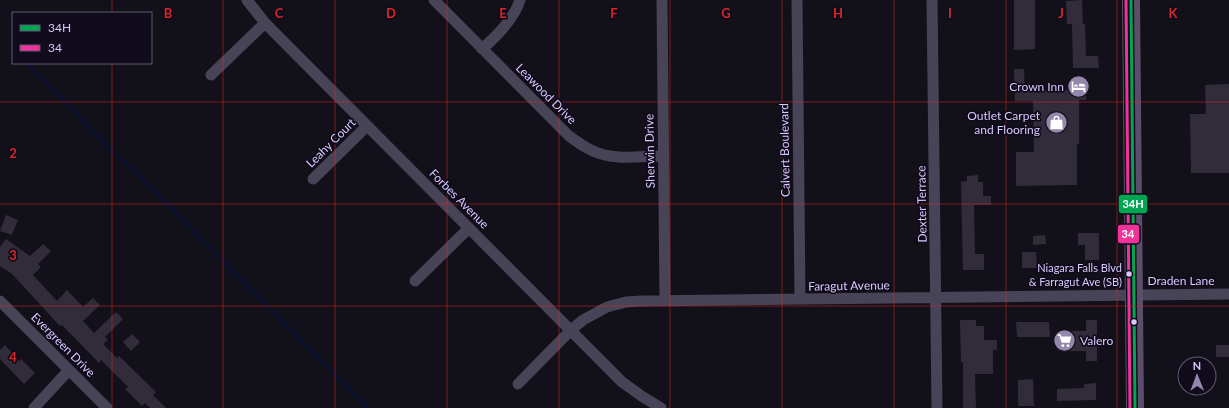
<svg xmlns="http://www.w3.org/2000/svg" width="1229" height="408" font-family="Lato,sans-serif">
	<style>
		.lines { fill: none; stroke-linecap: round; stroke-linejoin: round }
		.stream { stroke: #0b1132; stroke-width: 3 }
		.building { fill: #322c3a }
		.minor { stroke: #484458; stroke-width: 11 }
		.primary { stroke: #5e4d6a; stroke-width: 18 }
		.bus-1-casing { stroke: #110c1b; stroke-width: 6 }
		.bus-2-casing { stroke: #110c1b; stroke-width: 6 }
		.bus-1 { stroke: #00a651; stroke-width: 3 }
		.bus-2 { stroke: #ef339a; stroke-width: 3 }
		.grid { fill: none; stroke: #d62828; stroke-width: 1; stroke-opacity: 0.55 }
		.bus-dot { fill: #d9c8fc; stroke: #110c1b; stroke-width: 1.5 }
		.labels { text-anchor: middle; stroke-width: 3.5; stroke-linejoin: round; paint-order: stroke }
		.bus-label { font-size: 11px; fill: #d9c8fc; stroke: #110c1b; text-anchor: end }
		.poi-label { font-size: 12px; fill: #d9c8fc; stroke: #110c1b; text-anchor: end }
		.street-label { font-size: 12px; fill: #d9c8fc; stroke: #110c1b }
		.grid-label { font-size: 13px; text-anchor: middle; font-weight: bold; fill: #d62828; stroke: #110c1b; stroke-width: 3.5; stroke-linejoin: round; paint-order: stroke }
		.line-badge { stroke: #110c1b; stroke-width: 1.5 }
		.badge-label { font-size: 11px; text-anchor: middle; font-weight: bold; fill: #fff }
	</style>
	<rect width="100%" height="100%" fill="#121018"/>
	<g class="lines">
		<path class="stream" d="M11,46l2,3
			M27,63l83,86 21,19 237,240"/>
	</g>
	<path class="building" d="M1014,0h21v49l-21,1z
		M1082,0l1,24h2l1,32h12l1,12h-26l-1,-44h-5l-1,-23z
		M1014,69h10l1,22 46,-1v-5h15v15h-7v44h-2v41l-61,1v-34h18l-1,-51h-18z
		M1229,84v89h-38l-1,-59h16l-1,-29z
		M978,175v7h5v14h8v9h-17l1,49h9v16h-21l-2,-88 6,-1v-5z
		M6,215l12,5 -6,15 -12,-4z
		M1078,233h21v27h-14v-15h-7z
		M1045,235l1,9 -13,1v-9z
		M6,239l24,17 13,-12 8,7 -13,13 3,3 -8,8 24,26 10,-11 16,17 10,-9 7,7 -17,16 11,12 22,-21 7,7 -18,18 3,3 -5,4 14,14 2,-2 37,36 -3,3 13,13h-16l-5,-5 -3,3 -17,-17 3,-2 -27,-27 -2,3 -37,-38 -2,1 -48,-52 -12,-8v-19z
		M1022,252h14l1,16h-15z
		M960,320h16v6h8v14h13v10h-4v24h-18l1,34h-13v-46h-2z
		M1086,320h11v41h-11v-10h-28l-1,-20h29z
		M1016,322h33l1,15h-33z
		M132,334l8,8 -9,9 -8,-9z
		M5,345l14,16 2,-2 14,14 -11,11 -24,-25v-9z
		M1216,345h13v12h-13z
		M1033,379l1,27h-16v-26z
		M1096,383v17l-39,1v-12l27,-1v-4z"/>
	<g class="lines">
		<path class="minor" d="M247,0l18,23 357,359 21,15 18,11
			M434,0l135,136c8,6 15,11 24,15 21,10 48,5 70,5
			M662,0l3,301
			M797,0l3,299
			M932,0l5,408
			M482,49c15,-13 32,-30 38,-49
			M211,75l54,-52
			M313,179l54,-53
			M415,281l54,-53
			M0,301l107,107
			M518,384l53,-54 12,-10 24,-13 19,-5 16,-1 587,-7
			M34,408l35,-38"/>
		<path class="primary" d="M1131,0l4,408"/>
		<defs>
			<path id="bus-1" d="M1131,0l4,408"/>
			<path id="bus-2" d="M1126,0l4,408"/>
		</defs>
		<use href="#bus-1" class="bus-1-casing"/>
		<use href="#bus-2" class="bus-2-casing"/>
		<use href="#bus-1" class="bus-1"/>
		<use href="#bus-2" class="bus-2"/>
	</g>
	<path class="grid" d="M112,0v13M223,0v408M335,0v408M447,0v408M559,0v408M670,0v408M782,0v408M894,0v408M1006,0v408M1117,0v408M112,63v345M0,102h1229M0,204h1229M0,306h1229"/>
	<defs>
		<symbol id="hotel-disc" viewBox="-11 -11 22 22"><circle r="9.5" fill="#9388ac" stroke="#110c1b"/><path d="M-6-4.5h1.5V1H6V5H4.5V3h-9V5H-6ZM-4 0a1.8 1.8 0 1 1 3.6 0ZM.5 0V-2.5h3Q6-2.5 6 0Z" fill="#fff"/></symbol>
		<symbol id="shop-disc" viewBox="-11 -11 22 22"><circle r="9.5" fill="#9388ac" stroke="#110c1b"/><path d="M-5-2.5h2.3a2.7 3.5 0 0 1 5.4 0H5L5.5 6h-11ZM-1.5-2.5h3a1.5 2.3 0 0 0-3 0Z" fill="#fff"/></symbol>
		<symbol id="supermarket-disc" viewBox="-11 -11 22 22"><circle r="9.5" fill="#9388ac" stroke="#110c1b"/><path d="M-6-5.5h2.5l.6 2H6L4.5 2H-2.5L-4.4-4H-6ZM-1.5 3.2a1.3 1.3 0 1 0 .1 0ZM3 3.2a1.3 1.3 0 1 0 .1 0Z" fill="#fff"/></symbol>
	</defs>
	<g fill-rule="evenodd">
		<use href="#hotel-disc" x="1066" y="74" width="25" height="25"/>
		<use href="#shop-disc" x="1044" y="110" width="25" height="25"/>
		<use href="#supermarket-disc" x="1052" y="328" width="25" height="25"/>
	</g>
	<g class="bus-dot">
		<circle cx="1129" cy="274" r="3.5"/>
		<circle cx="1134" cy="322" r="3.5"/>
	</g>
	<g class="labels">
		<g class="bus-label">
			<text x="1122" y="272">Niagara Falls Blvd<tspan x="1122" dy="14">&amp; Farragut Ave (SB)</tspan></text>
		</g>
		<g class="poi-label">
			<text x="1064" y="91">Crown Inn</text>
			<text x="1040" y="120">Outlet Carpet<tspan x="1040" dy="14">and Flooring</tspan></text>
			<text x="1080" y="345" text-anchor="start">Valero</text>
		</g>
		<g class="street-label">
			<text transform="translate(546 94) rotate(45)" y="4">Leawood Drive</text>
			<text transform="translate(331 143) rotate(-45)" y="4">Leahy Court</text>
			<text transform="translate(785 150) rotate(-91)" y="4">Calvert Boulevard</text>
			<text transform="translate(650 151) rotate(-91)" y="4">Sherwin Drive</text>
			<text transform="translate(459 199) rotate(45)" y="4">Forbes Avenue</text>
			<text transform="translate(922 204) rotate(-91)" y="4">Dexter Terrace</text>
			<text x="1181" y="285">Draden Lane</text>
			<text transform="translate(849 286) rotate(-1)" y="4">Faragut Avenue</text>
			<text transform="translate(63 345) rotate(45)" y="4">Evergreen Drive</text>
		</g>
	</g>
	<g class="grid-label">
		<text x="168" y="18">B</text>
		<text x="279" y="18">C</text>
		<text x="391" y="18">D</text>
		<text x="503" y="18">E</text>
		<text x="614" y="18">F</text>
		<text x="726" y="18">G</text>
		<text x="838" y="18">H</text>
		<text x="950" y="18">I</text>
		<text x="1061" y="18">J</text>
		<text x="1173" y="18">K</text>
		<text x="13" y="158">2</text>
		<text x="13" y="260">3</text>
		<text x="13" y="362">4</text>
	</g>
	<g class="line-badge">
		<rect x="1118" y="194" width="30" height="20" rx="4" fill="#00a651"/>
		<rect x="1117" y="224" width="23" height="20" rx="4" fill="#ef339a"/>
	</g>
	<g class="badge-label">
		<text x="1133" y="208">34H</text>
		<text x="1128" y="238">34</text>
	</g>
	<rect x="12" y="12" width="140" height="52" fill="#110c1b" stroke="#615775"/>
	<rect x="20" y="25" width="20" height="6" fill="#00a651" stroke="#615775"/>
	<text x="48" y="32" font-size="12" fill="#d9c8fc">34H</text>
	<rect x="20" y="45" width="20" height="6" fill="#ef339a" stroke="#615775"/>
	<text x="48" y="52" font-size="12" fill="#d9c8fc">34</text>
	<g transform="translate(1197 376) rotate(359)"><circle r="19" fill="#110c1b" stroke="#615775"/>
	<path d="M0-3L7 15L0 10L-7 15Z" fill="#9388ac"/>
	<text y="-6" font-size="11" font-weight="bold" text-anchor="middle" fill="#d9c8fc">N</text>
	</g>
</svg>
